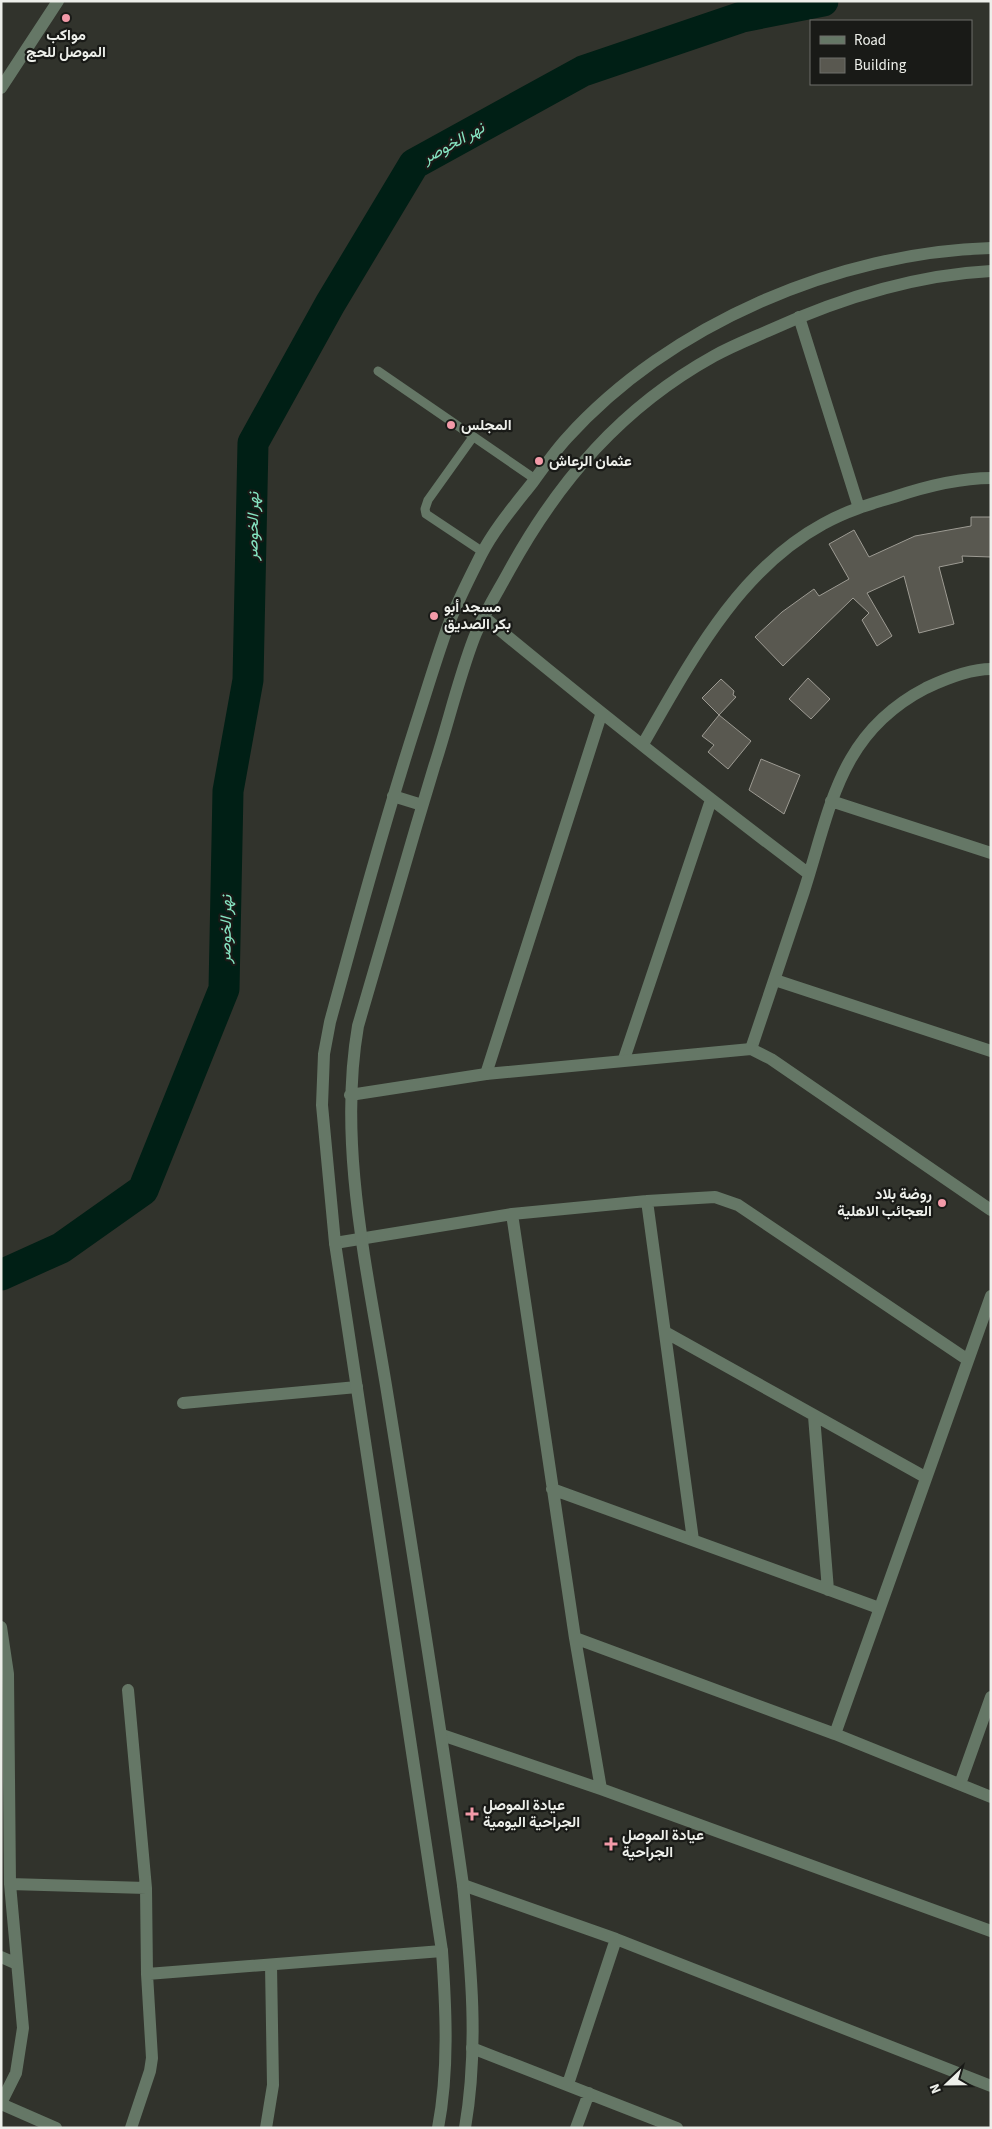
<svg xmlns="http://www.w3.org/2000/svg" width="992" height="2129" font-family="'Source Sans 3',Vazirmatn,sans-serif">
	<style>
		.lines { fill: none; stroke-linecap: round; stroke-linejoin: round }
		.river { stroke: #001f15; stroke-width: 31 }
		.building { fill: #595850; stroke: #9d9b93 }
		.service { stroke: #657766; stroke-width: 9 }
		.minor { stroke: #657766; stroke-width: 12 }
		.tertiary { stroke: #657766; stroke-width: 12 }
		.poi-dot { fill: #f39aa8; stroke: #191a17; stroke-width: 2 }
		.labels { text-anchor: middle; stroke-width: 4.5; stroke-linejoin: round; paint-order: stroke }
		.poi-label { font-size: 15px; font-weight: bold; fill: #edefea; stroke: #191a17; text-anchor: start }
		.water-label { font-size: 16px; font-style: italic; fill: #87e6c3; stroke: #191a17 }
	</style>
	<rect width="100%" height="100%" fill="#31332c"/>
	<g class="lines">
		<path class="river" d="M1,1275l60,-27 82,-58 81,-201 4,-198 20,-111 5,-237 77,-139 84,-140 169,-93 159,-54 81,-16"/>
	</g>
	<path class="building" d="M971,517h20v40l-29,-1 1,6 -24,5 15,57 -35,9 -15,-57 -37,17 25,43 -15,10 -15,-26 7,-7 -16,-15 -70,68 -28,-29 27,-25 32,-23 5,7 30,-17 -20,-35 25,-14 15,27 46,-21 56,-10z
		M808,678l22,21 -19,20 -22,-20z
		M721,679l13,12 -1,4 3,2 -17,18 -17,-17z
		M719,715l32,26 -23,28 -20,-17 6,-7 -12,-9z
		M761,759l39,16 -16,39 -35,-24z"/>
	<g class="lines">
		<path class="service" d="M378,371l157,108
			M473,437l-45,63 -3,9 1,5 57,38"/>
		<path class="minor" d="M1,88l57,-87
			M799,317l60,191
			M484,617c106,88 215,174 325,257
			M643,744c47,-81 94,-173 180,-220 23,-13 47,-20 71,-27 30,-10 65,-19 97,-19
			M831,801l160,52
			M775,980l216,71
			M751,1049c18,-53 35,-105 53,-158 27,-84 35,-158 122,-203 19,-9 43,-19 65,-19
			M624,1059l87,-259
			M486,1074l115,-359
			M647,1201l46,339
			M512,1214l63,424 26,151
			M335,1243l177,-29 135,-13 68,-4 23,8 230,155
			M665,1332l260,145
			M183,1403l174,-16
			M814,1416l14,174
			M552,1489l327,119
			M1,1627l7,47 2,210 13,144 -7,45 -15,30
			M575,1638l260,96 156,63
			M128,1690l18,198 1,86 5,84 -2,13 -19,57
			M835,1734l156,-438
			M442,1735l159,54 390,142
			M960,1784l31,-87
			M10,1884l136,4
			M463,1885l153,54 375,147
			M1,1957l16,7
			M147,1974l295,-23
			M472,2048l205,80
			M568,2084l48,-145
			M1,2104l55,24
			M266,2128l7,-43 -2,-120
			M576,2128l13,-35"/>
		<path class="tertiary" d="M393,796l29,9
			M350,1095l136,-21 265,-25 20,10 220,151
			M438,2128c11,-57 8,-119 4,-177l-107,-708 -13,-138 2,-51 6,-32c27,-99 54,-198 85,-295 11,-34 21,-68 33,-101 9,-24 22,-49 33,-71 14,-27 34,-50 52,-73 11,-15 22,-31 34,-44 103,-114 272,-186 424,-190
			M465,2128c14,-81 6,-162 -2,-243 -23,-162 -49,-325 -75,-487 -19,-121 -51,-251 -30,-372 25,-87 50,-173 76,-259 14,-43 24,-87 40,-129 9,-23 23,-45 35,-67 50,-91 113,-164 205,-215 18,-10 36,-17 54,-25 70,-32 145,-56 223,-60"/>
	</g>
	<g class="poi-dot">
		<circle cx="66" cy="18" r="5"/>
		<circle cx="451" cy="425" r="5"/>
		<circle cx="539" cy="461" r="5"/>
		<circle cx="434" cy="616" r="5"/>
		<circle cx="942" cy="1203" r="5"/>
		<path d="M469.5 1806.5h5v5h5v5h-5v5h-5v-5h-5v-5h5z"/>
		<path d="M608.5 1836.5h5v5h5v5h-5v5h-5v-5h-5v-5h5z"/>
	</g>
	<g class="labels">
		<g class="poi-label">
			<text x="66" y="40" text-anchor="middle">مواكب<tspan x="66" dy="17">الموصل للحج</tspan></text>
			<text x="461" y="430">المجلس</text>
			<text x="549" y="466">عثمان الرعاش</text>
			<text x="444" y="612">مسجد أبو<tspan x="444" dy="17">بكر الصديق</tspan></text>
			<text x="932" y="1199" text-anchor="end">روضة بلاد<tspan x="932" dy="17">العجائب الاهلية</tspan></text>
			<text x="483" y="1810">عيادة الموصل<tspan x="483" dy="17">الجراحية اليومية</tspan></text>
			<text x="622" y="1840">عيادة الموصل<tspan x="622" dy="17">الجراحية</tspan></text>
		</g>
		<g class="water-label">
			<text transform="translate(453 142) rotate(-29)" y="6">نهر الخوصر</text>
			<text transform="translate(252 526) rotate(-89)" y="6">نهر الخوصر</text>
			<text transform="translate(225 929) rotate(-89)" y="6">نهر الخوصر</text>
		</g>
	</g>
	<rect width="992" height="2129" fill="none" stroke="#edefea" stroke-width="5"/>
	<rect x="810" y="20" width="162" height="65" fill="#191a17" stroke="#6e6f6b"/>
	<rect x="820" y="36" width="25" height="8" fill="#657766" stroke="#6e6f6b"/>
	<text x="854" y="45" font-size="15" fill="#edefea">Road</text>
	<rect x="820" y="58" width="25" height="15" fill="#595850" stroke="#6e6f6b"/>
	<text x="854" y="70" font-size="15" fill="#edefea">Building</text>
	<g transform="translate(947 2084) rotate(248)" stroke="#191a17" stroke-width="4" paint-order="stroke">
	<path d="M0-4L9 19L0 12L-9 19Z" fill="#edefea"/>
	<text y="-8" font-size="14" font-weight="bold" text-anchor="middle" fill="#edefea">N</text>
	</g>
</svg>
